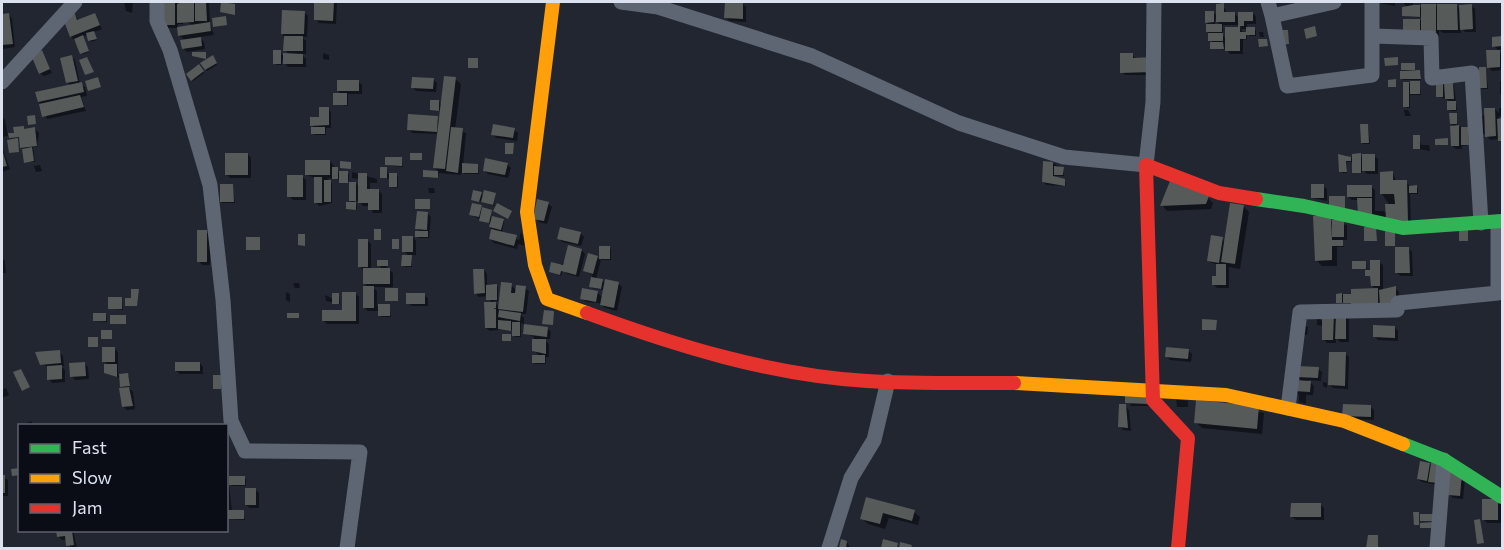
<svg xmlns="http://www.w3.org/2000/svg" width="1504" height="550" font-family="Commissioner,sans-serif">
	<style>
		.shadow { fill: #0007; fill-rule: evenodd }
		.building { fill: #565a59 }
		.lines { fill: none; stroke-linecap: round; stroke-linejoin: round }
		.street { stroke: #5e6573; stroke-width: 15 }
		.fast { stroke: #30b455; stroke-width: 14 }
		.slow { stroke: #ff9f0a; stroke-width: 14 }
		.jam { stroke: #e5322d; stroke-width: 14 }
	</style>
	<rect width="100%" height="100%" fill="#212631"/>
	<path class="shadow" d="M124,2h9l-1,11 -6,-2z
		M165,2h13v3l6,3v-6h25l1,22 4,11 -15,2 5,5 1,7 -18,3 -4,-4 2,-7 -6,-6 -1,-7h-9l-3,-3zM183,20l8,4 1,2 -14,2v-4h5z
		M316,2h21l-1,22 -17,-1 -4,-4z
		M1377,2h18v4l-16,-3z
		M1403,2h10v5l6,-1 3,3 13,-4 4,4 18,-3 4,4 11,-4 3,3 1,23h-11l-4,-4v5h-18l-4,-3v5h-31l-4,-14 23,-1v-2l-22,-2 2,-8z
		M743,4l3,3v15l-16,-1 -4,-3z
		M1223,5l4,8h7l5,5 14,-5 3,4v7h-9v4l9,2v6h-7l-1,-7h-8l7,6v4l-4,1v14h-13l-3,-4 -16,-2 2,-4 -6,-13 3,-5 -4,-4 7,-10 4,4zM1215,19l6,6h-6zM1223,25h16l3,3h-16l1,11 -7,-6h3z
		M304,12l4,4 -1,21h-5l4,4v13h-5l5,5v8h-18l-6,-7v5h-6l5,-13 1,3h8l-5,-5 -2,-17z
		M74,13l5,8 16,-6 7,14 -8,3 3,8 -6,2 -3,-8 -6,3 7,15 -6,2 -12,-18z
		M2,15h6l4,3 3,29 -13,2z
		M1259,32h4l1,5h-4z
		M1494,38h8v11l-4,1 4,5v15l-10,1 -4,-4 11,-16 -5,-5z
		M41,52l11,21 -8,3 -4,-3z
		M323,53l6,2v5l-6,-1z
		M1132,55l4,3 20,17h-31l-3,-3z
		M71,56l4,4 5,24 5,3 2,9 -6,1 5,14 -39,8 -8,-17 32,-16 -4,-4z
		M214,59l3,6 -10,6 -5,-7z
		M1402,65h12l2,7 5,1v7h-18z
		M199,66l5,7 -11,8 -5,-7z
		M1486,69l2,20h-6l-1,-1z
		M433,79l4,4 -1,9 -20,-1 -3,-3z
		M455,79l6,5 -6,45 11,4 -3,32h15l1,9h-14l-3,-3 -1,4 -22,-2 -1,5h-12l-1,-6h14l-4,-4 4,-34 -27,-1 -3,-4 28,-11 3,3 2,-10 -11,-1 8,-8 3,3z
		M1500,81h2v14l-2,-1z
		M359,82l3,3v9h-14v12l-13,-2 7,-9 -4,-4z
		M1444,82v2l10,1 3,26h-7l-2,-11 -10,-4z
		M1419,83l2,12h-11v13h-3l4,8h-6l-1,-6h4l-3,-4 -1,-22z
		M328,108l3,4v16h-5v7h-12l1,-7 -4,-3 9,-4z
		M1499,108h3v8l-4,1 1,3h3v23l-3,-4 -9,1 -4,-6h-6l-2,-21 8,4 9,-8 4,4z
		M1456,115l2,11 10,3 1,16 -7,1v3h-6l-4,-3 3,-19 -4,-3z
		M2,117l3,3 3,16 -6,1z
		M1368,126l2,18h-6l-2,-1z
		M15,129h20l4,4 -2,14h-4l2,15h-10l-4,-23 -5,-2z
		M514,130l4,3 -1,8 -21,-3 -3,-4z
		M1419,137l2,8h8l1,6 -16,-3z
		M2,147l8,22 -8,3z
		M248,154l3,4v20h-21l-4,-4z
		M1346,155l1,3 27,-2 4,3v15h-11l-5,-6v5h-7l-1,-11h-7v11h-5l-2,-17z
		M401,158l2,9 -16,-2z
		M330,161l9,12 10,1v7l-22,-3 5,5v20l-13,3 -4,-4v-24l-8,-3z
		M1053,163l11,6v7h-10l4,4h7l1,6 -19,-1 -4,-3z
		M507,164l4,4 -3,10 -20,-4 -4,-4z
		M40,165l2,6 -6,1 -2,-6z
		M387,169l1,5 10,2v12l-8,-1v-8l-9,-2z
		M352,172l25,7v4h-7v8h9l3,3v19h-9l-3,-7h-7l-4,-5h-6l4,4v5l-9,-1 6,-5 -4,-4 6,-17 3,4v-8l-7,-1z
		M1393,173l3,8h10l4,6 8,1v6h-8l1,31 -34,-6 -18,-19h-7l-4,-3 23,-11 4,4v21h9l3,3 3,-8 -8,-12z
		M302,176l4,4v20h-13l-4,-4z
		M232,185l3,18h-13l-1,-2z
		M1323,186l4,3v12l-15,-3z
		M428,188h6l1,5h-6z
		M481,194l3,3 11,-3 -1,12 -22,-7z
		M1208,198l5,5 -2,6 -44,2 -5,-6z
		M548,203l4,4 -5,17 -9,-2z
		M473,205l18,6v6l13,4 -2,12 17,7 2,-9 5,15 -8,-2 -1,5 -23,-6 -4,-4 1,-15 -20,-9z
		M1243,206l6,6 -9,57 -11,-2v21h-12l-4,-4 4,-7v-12l-9,-4 14,-22 3,3z
		M428,214l3,3 -2,21h-11l3,-6 -4,-4z
		M1315,218l32,7v15h-7l4,7h-7v19h-15l-6,-6z
		M206,232l4,3v30h-8l-3,-4z
		M580,233l4,4 -3,9 -19,-4 -3,-4z
		M413,237l3,4v14h-6l2,12h-8l5,-11 -5,-5z
		M368,241l3,3v26h12l-4,-5 8,-4 1,6h-2l7,6v14h-20l4,4v15h12l2,11h-10l-1,-6h-12l-4,-3 4,-21 -4,-4 -1,-13 -3,-4z
		M601,247l10,2v11h-10l-5,19 10,4h12l4,4 -5,24 -12,-3 -6,-5 -13,-1 -4,-4 15,-6 6,6 1,-8 -12,-2v-13l-7,-4 12,-14 4,4z
		M1409,249l3,3 1,24h-12l-4,-3z
		M582,250l3,4 -6,23 -12,-3 -4,-4 -2,6 -11,-4z
		M2,258l3,3 1,12h-4z
		M1366,262l1,9 12,-9 4,3v26l12,-3 4,4v19l-62,-9v-7l40,-4 -5,-5v-10l-5,-1v-6l-14,-1z
		M484,270l3,4v12l11,1v14h-5l8,8 10,-24 6,6 8,-3 4,3 -3,23h-6l4,4v6l-3,-1v14h-6l-1,-6 -8,-2 -16,2 -4,-3 6,-25 -4,-7 -9,1 -4,-4z
		M293,283h6l1,5h-5z
		M286,292l4,2v8l-4,-2z
		M356,294l3,3v27h-32l-3,-3 19,-10z
		M325,295l8,4 6,-4 1,9 -14,-3z
		M424,295l4,3v8h-16l-4,-3z
		M122,299l1,11 -14,-2z
		M106,314l1,8 -12,-1z
		M1324,315l22,1 3,3v23h-9l-4,-4v5h-9l-4,-4 1,-13 -7,-1v-7l7,4z
		M1303,326l5,1 -1,8h-3z
		M1395,327l3,4v10l-20,-1 -4,-4z
		M547,328l4,4 -1,7h-7l6,5v13h-3v7h-12l6,-7 -6,-7v-13l-9,-4z
		M114,348l4,4v23l11,1 1,11h-2l5,5 2,17 -8,1 -3,-3v-18l-4,-11 -15,-5 3,-8 -4,-4z
		M1188,350l4,4 -1,8 -21,-2 -3,-3z
		M59,352l4,4 1,10h-3l4,4v12l-13,1 -3,-4 -1,-12 -6,-3z
		M1346,354l3,3 -1,32 -15,-1 -4,-4z
		M200,363l3,4v7h-23l-4,-3z
		M85,364l3,3 1,12 -14,1 -3,-4z
		M1318,369l4,3 -1,9 -13,-1 6,6 -1,9h-7v9l-7,-2v-7l-4,-4 8,-9 -5,-5z
		M1323,382l4,1v5l-4,-2z
		M6,388l3,7 -7,3v-8z
		M1127,395l23,11h-19z
		M1176,399l12,2v6h-11z
		M1198,401l66,12 -2,21 -60,-6 -6,-6z
		M1125,406l4,4 2,21 -8,-1 -3,-3z
		M1370,406l4,4v10l-27,-1z
		M31,421l3,5h-10l-1,-1z
		M1421,463l20,2 1,21 -20,-4 -4,-3z
		M226,465l3,3v10l17,1v7h-14l-3,-3 3,29h11l2,8 -18,-1z
		M2,477l6,3v16h-6z
		M1465,478l-2,21 -10,-1 -4,-4z
		M255,489l4,4v15h-9l-4,-3z
		M867,499l47,13 6,5 -2,8 -29,-7 -4,11 -17,-5 -6,-5z
		M1497,500l4,4v19h-14l-4,-4z
		M1321,505l3,3v12h-28l-4,-3z
		M73,530l4,18h-6l-4,-9 -5,1 -4,-4v-5z
		M842,541l5,1 3,6h-10z
		M884,541l16,6 13,1h-31z"/>
	<path class="building" d="M163,2h12v23h-11z
		M182,2h12v20l-17,1v-19z
		M195,2h11l1,19h-12z
		M221,2l14,2v11l-15,-3z
		M314,2h20l-1,19 -19,-1z
		M725,2h18v17l-19,-1z
		M1224,3v9h11v10h-19v-18z
		M1421,4h15v28h-15z
		M1437,4h20l1,26h-21z
		M1472,4l1,25 -13,1 -1,-25z
		M1413,5h7v12l-18,-1v-9z
		M282,10l23,1 -1,23h-23z
		M74,11l3,9 18,-7 5,12 -30,12 -8,-21z
		M1205,11h9v11l-9,1z
		M1238,12h15v9h-9v5h-4v6h6v-5h9v8h-9v4h-6v12h-15v-24h13z
		M9,13l4,31 -11,1v-31z
		M226,16l1,9 -14,2 -1,-9z
		M1403,19h17v13h-17z
		M210,22l1,9 -33,5 -1,-9z
		M1206,24h16v8h-16z
		M1315,26l2,10 -11,3 -2,-10z
		M1279,30h9l1,14 -9,1z
		M94,31l3,8 -9,2 -2,-8z
		M1208,33h15v8h-15z
		M83,35l6,16 -9,3 -6,-15z
		M284,36h19v15h-20z
		M1502,36v10l-10,1v-10z
		M201,37l1,9 -20,3 -2,-9z
		M1258,39h9l1,7 -9,1z
		M1210,42h13l1,7h-14z
		M42,50l8,19 -11,5 -8,-19z
		M273,50h8v14h-8z
		M1486,50h14v17l-13,1z
		M192,52h14v7l-14,-3z
		M283,53l20,1v10h-20z
		M1120,53h13v5l20,-1v15l-33,1z
		M72,55l6,26 -12,2 -6,-25z
		M213,55l4,8 -12,7 -5,-7z
		M87,57l7,15 -9,3 -6,-15z
		M1398,57v8l-13,1 -1,-8z
		M468,58h10v10h-10z
		M1401,63h14v7h-14z
		M199,64l5,7 -13,10 -5,-7z
		M1479,67h7l1,21h-8z
		M1420,70l1,9h-21v-8z
		M444,76l12,1 -11,92 -12,-1z
		M98,77l3,10 -13,4 -3,-10z
		M412,77l22,1 -1,11 -22,-1z
		M1396,79v8h-8v-7z
		M1436,79h7v18h-7z
		M337,80h22v11h-22z
		M1410,81h10v13h-10z
		M82,82l2,10 -46,10 -3,-10z
		M1403,82h6v25h-6z
		M1453,82l1,17h-9l-1,-16z
		M333,93h14v12h-14z
		M80,95l4,12 -42,10 -3,-13z
		M430,100h9v11l-9,-1z
		M1447,101h9v9h-9z
		M319,107h10v18l-19,1v-9h9z
		M1484,108h11l1,28 -11,1z
		M1449,113h8v11h-7z
		M408,114l30,2 -1,16 -30,-2z
		M35,115l1,9 -8,1 -1,-9z
		M1502,118v23h-4l-1,-22z
		M493,124l22,4 -2,10 -22,-3z
		M1360,124h8l1,19h-8z
		M1459,125v21h-8l-1,-20z
		M24,126v3l11,-2 2,19 -17,2 -1,-11 -10,1 -1,-5h6l-1,-6z
		M311,127h14v7h-14z
		M451,127l12,1 -5,45 -12,-2z
		M1461,127h7l1,18h-8z
		M1413,135h7v14h-7z
		M18,138l1,14 -10,1 -2,-13z
		M1448,138v7h-13v-6z
		M505,143h9l-1,11h-8z
		M32,147l2,14 -10,2 -2,-14z
		M2,149l5,17 -5,1z
		M225,153h23v22h-23z
		M410,153h12v7h-12z
		M1361,153v20h-9v-19z
		M1338,154l13,3v4h-5l1,11h-8z
		M1362,154h13v17h-13z
		M385,157h17v9l-17,-1z
		M485,158l23,5 -3,12 -22,-4z
		M305,160h25v15h-25z
		M340,161l11,1v7l-11,-1z
		M1043,161l10,1v14l12,3v7l-23,-4z
		M462,163l16,1v9h-16z
		M1054,166l10,1 -1,8h-9z
		M332,167h6v12h-6z
		M380,167h7v11h-7z
		M423,170l15,1v7l-15,-1z
		M339,171h9v12h-9z
		M1393,171v9h14l1,42 -22,-3 -1,-15h10l-1,-10h-14v-22z
		M358,173h9v16h12v21h-11v-7h-10z
		M389,173h8v14h-8z
		M287,175h16v22h-16z
		M314,177h8v26h-8z
		M324,180h7v22h-7z
		M1170,181l39,15 -3,8 -46,2z
		M349,182h7v19h-7z
		M220,184h13l1,18h-14z
		M1311,184h13v14h-13z
		M1347,185h25v12h-25z
		M1417,185v8h-8v-7z
		M473,190l9,2 -3,10 -8,-2z
		M484,190l12,3 -3,12 -12,-3z
		M1329,196h16v13h-16z
		M1357,198h15v16l-14,1z
		M415,199h15v10h-15z
		M537,199l12,3 -5,19 -11,-2z
		M346,202h10v8l-10,-1z
		M472,203l10,2 -3,12 -10,-2z
		M497,203l15,8 -4,8 -15,-8z
		M1230,203l14,2 -9,59 -14,-2z
		M482,207l10,3 -3,13 -10,-2z
		M417,211l11,1 -1,18 -12,-1z
		M492,216l12,3 -3,11 -12,-3z
		M1313,216h18l1,24h11v6h-11v14l-17,1z
		M1332,220h12v17h-12z
		M560,227l21,5 -3,12 -21,-5z
		M1364,227h12l1,14h-13z
		M374,229h7v11h-7z
		M491,229l26,6 -3,11 -25,-7z
		M1459,229h9v12h-9z
		M197,230h10v32h-10z
		M415,231h13v6h-13z
		M1385,231h10v15h-10z
		M298,234h7v12l-7,-1z
		M1211,235l12,2 -4,26 -12,-2z
		M402,236h11v16h-11z
		M246,237h14v13h-14z
		M358,239h10v28h-10z
		M392,239h7v10h-7z
		M568,245l14,4 -6,26 -15,-4 -1,4 -11,-3 2,-10 12,3z
		M599,246h11v13h-11z
		M1395,247h14l1,26h-15z
		M588,253l10,3 -5,18 -10,-3z
		M402,255h10l-1,11h-10z
		M377,260h11v6h-11z
		M1370,260h10v26h-9l-1,-10h-5v-6h5z
		M1352,261h14v8h-14z
		M1216,264h10v21h-14v-9h4z
		M363,268h27v16h-27z
		M473,269h11l1,24 -11,1z
		M591,277l12,2 -2,10 -12,-2z
		M605,279l14,3 -5,26 -14,-3z
		M501,282l11,1 -1,10h4l1,-8 10,1 -3,26 -25,-3z
		M497,284v16h-11v-15z
		M363,286h11v22h-11z
		M1396,286v22h-16l-1,-18z
		M385,288h13v13h-13z
		M582,288l16,3 -2,11 -16,-3z
		M1378,288v20l-27,1v-6h-8v-9h8v-5z
		M131,289h8l-2,17h-12v-8h6z
		M342,292h14v29h-34v-11h20z
		M332,293h7v11h-7z
		M406,293h19v11h-19z
		M1342,293v10h-6v-9z
		M108,297h14v12h-14z
		M484,302h12v6l-3,1h3v19h-11z
		M378,304h12v12h-12z
		M499,310l22,3 -1,8 -22,-4z
		M544,310l10,1 -1,14 -11,-1z
		M93,313h13v8h-13z
		M287,313h12v5h-12z
		M1322,314h12l-1,26h-11z
		M1336,314h10v25h-11z
		M110,315h16v9h-16z
		M1202,319l15,1 -1,10h-14z
		M498,320l13,1v10l-13,-2z
		M512,322h8v14h-8z
		M524,324l24,3 -1,10 -24,-3z
		M1373,325l22,1v12l-22,-1z
		M101,330h11v9h-11z
		M502,334h9v7h-9z
		M88,337h10v10h-10z
		M532,339h14v15l-14,-3z
		M102,347h13v15h-13z
		M1166,347l23,2 -1,10 -23,-2z
		M60,350l1,13 -21,2 -5,-13z
		M1329,352h17l-1,34 -17,-1z
		M532,355h13v8h-13z
		M85,362l1,14 -16,1 -1,-14z
		M175,362h25v9h-25z
		M104,364h13v13l-13,-4z
		M62,365v14l-15,1v-14z
		M1297,366l22,1 -1,11 -22,-1z
		M21,369l9,18 -8,4 -9,-19z
		M128,373l2,13 -10,1 -1,-13z
		M213,375h8v14h-8z
		M1294,380l17,1 -1,11 -17,-1z
		M129,387l4,19 -11,1 -3,-19z
		M1125,393l22,1v10l-22,-1z
		M1196,400l63,6 -2,23 -63,-6z
		M1119,404h7l2,24 -10,-1z
		M1343,404l28,1v12l-29,-1z
		M1420,461l10,2 -3,18 -10,-2z
		M1431,463l11,1 -3,19 -11,-1z
		M20,468v7l-8,1 -1,-7z
		M1450,471l12,2 -2,23 -12,-1z
		M2,475h3v18h-3z
		M229,476h16v9h-16z
		M245,488h11v17h-11z
		M866,497l49,13 -3,11 -29,-8 -3,11 -20,-5z
		M1482,499h16v21h-16z
		M1291,503h30v14h-31z
		M226,510h18v9h-18z
		M1413,512h6v13h-5z
		M1420,514h14v7h-14z
		M1480,519l4,24 -7,1 -3,-24z
		M1434,522v6h-14v-5z
		M56,531h16l2,14 -8,1 -1,-10 -8,1z
		M1368,535h10v13h-12z
		M841,539l6,2 -1,7h-7z
		M883,539l15,4 -1,5h-16z
		M900,542l12,3 -1,3h-12z"/>
	<g class="lines">
		<path class="street" d="M157,2v19l13,29 40,135 13,115 8,121 14,30 115,1 -13,96
			M621,2l37,5 154,49 147,67 105,34 82,8 7,-63 1,-100
			M1268,2l4,14 62,-14
			M1272,16l15,70 85,-11v-73
			M1373,36l58,2 1,40 40,-5 9,150
			M2,82l73,-80
			M1288,408l12,-96 97,-2 1,-7 100,-10v-71
			M829,548l22,-70 23,-38 14,-59
			M1437,548l7,-88"/>
		<path class="fast" d="M1256,199l48,7 99,22 99,-7
			M1403,444l41,16 58,37"/>
		<path class="slow" d="M553,2l-26,210 8,53 12,34 40,14
			M1014,383l212,12 118,26 59,23"/>
		<path class="jam" d="M587,313c90,33 183,62 280,68 49,3 98,2 147,2
			M1178,548l10,-110 -35,-38 -7,-235 73,28 37,6"/>
	</g>
	<rect width="1504" height="550" fill="none" stroke="#dbe1ee" stroke-width="6"/>
	<rect x="18" y="424" width="210" height="108" fill="#0a0d16" stroke="#5e626c" stroke-width="1.5"/>
	<rect x="30" y="444" width="30" height="9" fill="#30b455" stroke="#5e626c" stroke-width="1.5"/>
	<text x="72" y="454" font-size="18" fill="#dbe1ee">Fast</text>
	<rect x="30" y="474" width="30" height="9" fill="#ff9f0a" stroke="#5e626c" stroke-width="1.5"/>
	<text x="72" y="484" font-size="18" fill="#dbe1ee">Slow</text>
	<rect x="30" y="504" width="30" height="9" fill="#e5322d" stroke="#5e626c" stroke-width="1.5"/>
	<text x="72" y="514" font-size="18" fill="#dbe1ee">Jam</text>
</svg>
